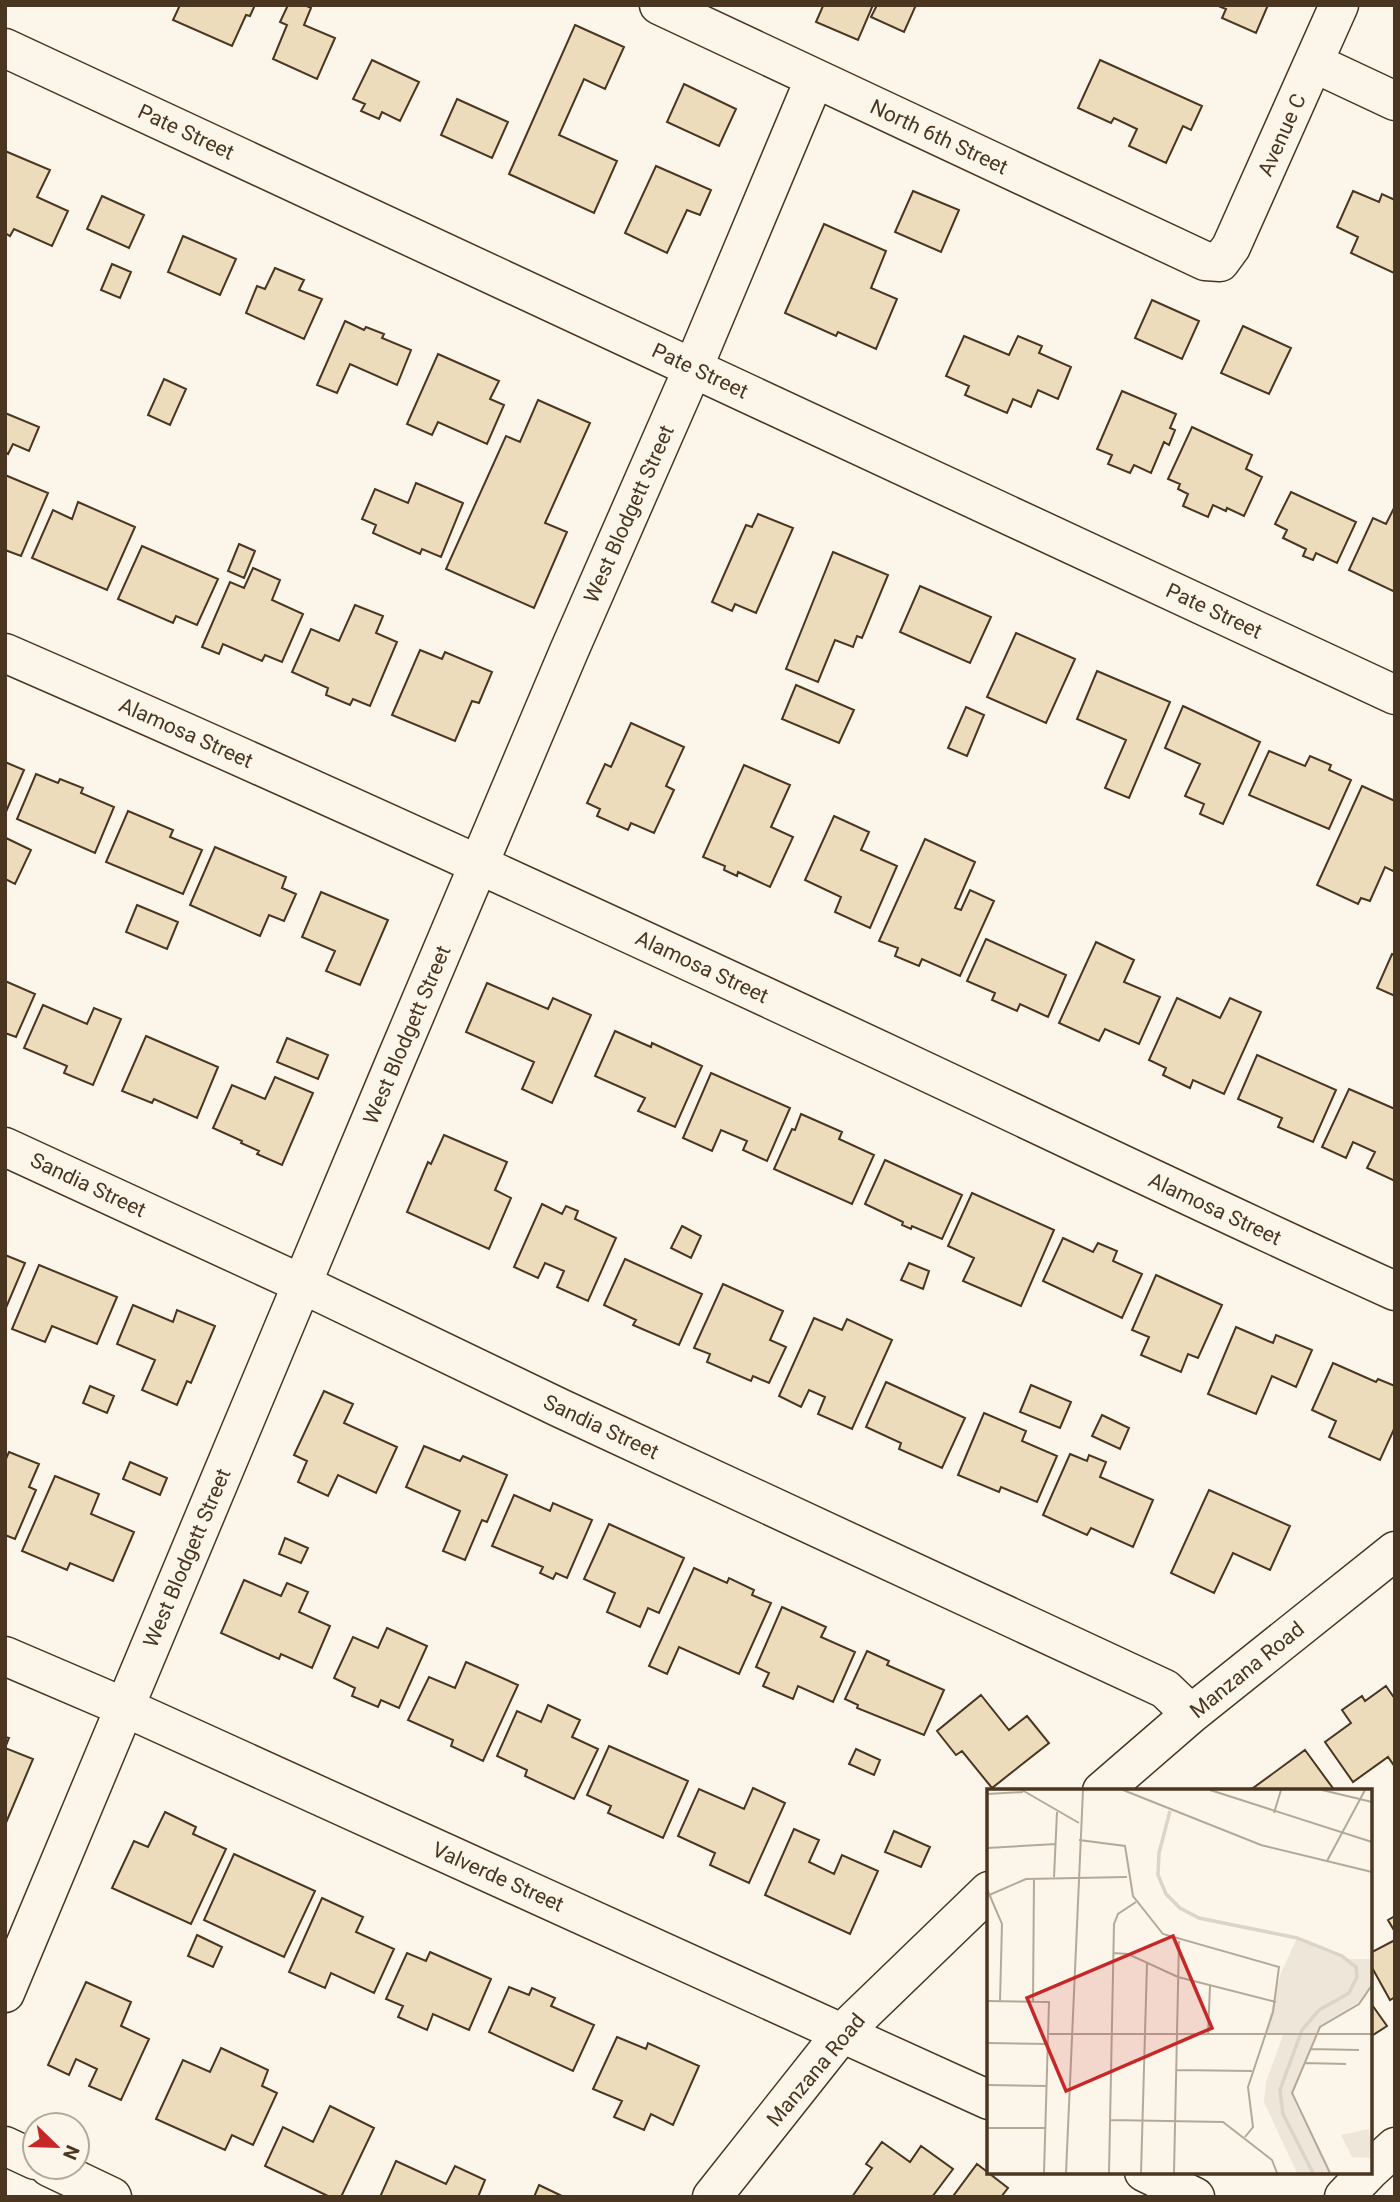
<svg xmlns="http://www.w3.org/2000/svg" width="1400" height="2202" font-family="Roboto,sans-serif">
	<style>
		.building { fill: #ecdcbc; stroke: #4a3520; stroke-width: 2 }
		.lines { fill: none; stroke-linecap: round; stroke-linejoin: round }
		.minor-casing { stroke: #4a3520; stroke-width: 41 }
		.minor { stroke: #fbf6e9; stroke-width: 38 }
		.labels { text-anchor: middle; stroke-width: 5; stroke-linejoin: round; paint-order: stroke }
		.street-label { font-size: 21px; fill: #4a3520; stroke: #fbf6e9 }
		.inset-river { fill: none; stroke: #dcd4c6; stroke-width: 3.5 }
		.inset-road { fill: none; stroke: #b4a999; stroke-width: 2 }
		.view { fill: #c62828; fill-opacity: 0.15; stroke: #c62828; stroke-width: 3.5 }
		.inset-edge { fill: none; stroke: #4a3520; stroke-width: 3.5 }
	</style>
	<rect width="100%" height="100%" fill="#fbf6e9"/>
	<path class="building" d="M180,5h75l-5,11 -4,-1 -14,31 -59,-26z
		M288,5h17l6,3 -7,17 31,13 -18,41 -44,-20 14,-34 -7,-3z
		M821,5h52l-15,35 -42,-18 7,-16z
		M877,5h39l-12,27 -33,-15z
		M1216,5h52l-12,28 -34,-15 4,-9z
		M575,25l49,22 -19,42 -21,-10 -25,56 58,26 -23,52 -85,-39z
		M372,60l47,22 -19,39 -18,-9 -3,7 -18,-8 4,-7 -12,-5z
		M1100,60l102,46 -11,24 -8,-4 -17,37 -37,-17 8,-17 -23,-11 -3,5 -33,-15z
		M684,84l52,25 -17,37 -52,-24z
		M457,99l51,23 -16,36 -51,-23z
		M5,151l45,19 -13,27 31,14 -16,35 -38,-17 -4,7 -5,-3z
		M656,166l55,24 -11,25 -13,-5 -20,43 -42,-20z
		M913,191l46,19 -18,42 -46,-20z
		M1353,191l26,11 3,-8 13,6 -1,73 -43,-20 7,-16 -21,-10z
		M102,196l42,19 -15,33 -42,-19z
		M824,224l62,27 -15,37 26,11 -21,50 -38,-17 -2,4 -51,-23z
		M183,236l53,23 -16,36 -52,-23z
		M112,264l19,8 -11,26 -19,-8z
		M275,268l29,12 -5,10 23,9 -18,40 -58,-26 11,-27 8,3z
		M1152,300l47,21 -17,38 -47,-21z
		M345,321l19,9 2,-3 18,7 -2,4 29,12 -14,35 -47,-21 -13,29 -20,-8z
		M1243,326l48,22 -22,46 -48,-21z
		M964,336l45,19 9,-19 24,10 -3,7 32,14 -13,32 -20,-9 -7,17 -18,-8 -6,14 -42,-18 4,-9 -23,-10z
		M438,354l61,27 -9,18 14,6 -17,39 -49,-22 -6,13 -25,-11z
		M164,379l22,10 -16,36 -22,-10z
		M1122,391l54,23 -6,14 5,2 -6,15 -5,-3 -13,31 -17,-8 -4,8 -22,-9 4,-9 -15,-6z
		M538,400l52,23 -45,100 22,9 -33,76 -88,-39 60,-133 14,6z
		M5,413l34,14 -10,24 -16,-7 -5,10 -3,-2z
		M1192,427l60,28 -6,14 16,8 -18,39 -17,-8 -1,3 -13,-6 -5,12 -25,-11 5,-12 -10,-5 2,-5 -12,-5z
		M5,475l43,18 -27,63 -16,-6z
		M416,483l47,20 -22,54 -19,-8 -2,5 -47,-21 3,-8 -14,-6 13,-30 33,14z
		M1291,492l65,30 -19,41 -21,-10 -3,7 -10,-4 3,-7 -23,-11 4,-8 -12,-6z
		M78,502l57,25 -28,63 -75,-32 21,-48 19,9z
		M1395,506v86l-46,-22 24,-52 13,6z
		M758,514l35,14 -37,85 -21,-9 -3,7 -20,-9 34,-77 6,2z
		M239,544l16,7 -11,27 -16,-7z
		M142,546l76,33 -21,46 -21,-9 -3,7 -55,-24z
		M833,552l55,23 -26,63 -5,-2 -4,11 -18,-7 -17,42 -32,-13z
		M253,568l27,12 -8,20 31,14 -21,48 -17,-7 -3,6 -39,-17 -4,10 -17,-7 28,-65 14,6z
		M920,586l71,31 -21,46 -70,-31z
		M355,605l28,11 -7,17 21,9 -27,64 -17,-7 -3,6 -24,-10 2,-7 -36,-16 19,-43 28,12z
		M1016,633l59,26 -29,64 -59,-26z
		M420,650l22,9 3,-7 47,20 -13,31 -7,-2 -17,40 -63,-26z
		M1097,671l73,31 -41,96 -24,-10 21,-48 -49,-21z
		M796,685l58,25 -15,33 -57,-24z
		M1183,706l77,36 -37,82 -23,-10 4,-10 -19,-8 15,-32 -35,-16z
		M966,707l18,8 -17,41 -19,-8z
		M631,723l53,24 -18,39 8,4 -20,43 -23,-10 -3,7 -31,-14 3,-7 -13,-6 18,-39 6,3z
		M1269,751l36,15 5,-10 21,9 -2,5 22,10 -22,49 -80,-34z
		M5,762l19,8 -19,44z
		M744,765l46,20 -19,42 22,10 -23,50 -32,-15 -1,4 -13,-6 1,-4 -22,-9z
		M36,774l22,9 2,-4 23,9 -2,5 33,14 -19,46 -78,-34z
		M1362,786l33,15v71l-10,-5 -15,34 -9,-3 -3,6 -41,-19z
		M128,811l45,19 -3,7 32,13 -19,44 -77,-32z
		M834,816l35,16 -8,18 36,16 -27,62 -35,-16 6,-15 -36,-17z
		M6,838l25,12 -16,34 -10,-5z
		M925,839l50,23 -20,46 6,2 9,-20 24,11 -34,75 -38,-17 -3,7 -24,-10 3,-8 -19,-7z
		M215,847l71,30 -4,11 14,6 -12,27 -15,-6 -9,21 -70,-31z
		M321,892l67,28 -28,65 -34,-14 9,-20 -33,-14z
		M137,905l41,17 -11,27 -41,-17z
		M986,939l80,36 -18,42 -28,-13 -3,7 -25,-11 3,-7 -28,-12z
		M1096,942l38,18 -10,22 36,15 -21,47 -34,-15 -6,12 -40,-18z
		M1392,954l3,1v41l-18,-8z
		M5,981l30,13 -19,43 -11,-4z
		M487,983l61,26 5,-11 38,17 -39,88 -30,-14 12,-27 -68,-30z
		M1177,998l43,20 10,-20 31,14 -37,82 -31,-14 -3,8 -27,-13 3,-7 -17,-8z
		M43,1005l44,19 7,-16 27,11 -28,66 -29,-12 3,-7 -43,-18z
		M615,1031l36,16 1,-4 50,23 -27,61 -37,-16 7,-13 -50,-22z
		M146,1036l72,31 -21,51 -43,-19 -2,4 -30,-12z
		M287,1038l41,17 -10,24 -41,-17z
		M1257,1055l79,35 -23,52 -35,-15 4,-9 -44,-19z
		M711,1073l79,35 -23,53 -24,-11 4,-9 -26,-11 -9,21 -29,-13z
		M275,1077l38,16 -31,72 -25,-11 2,-3 -18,-8 1,-2 -29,-13 19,-43 33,14z
		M1349,1089l46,20v72l-28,-13 8,-16 -22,-10 -7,16 -24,-11z
		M801,1114l41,18 -3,7 35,16 -22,49 -78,-35 18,-40 3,1z
		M444,1135l63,27 -12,28 16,8 -22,51 -82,-37 21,-50 3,2z
		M885,1160l77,35 -20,44 -30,-13 -1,3 -9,-4 1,-3 -38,-18z
		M972,1193l82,37 -33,76 -58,-25 11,-23 -26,-12z
		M542,1204l20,10 4,-8 12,5 -3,8 41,19 -28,63 -31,-14 7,-16 -19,-8 -7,15 -24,-11z
		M682,1226l19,10 -10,22 -20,-10z
		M1063,1238l30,14 5,-9 19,8 -4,10 29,13 -20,44 -79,-37z
		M5,1255l20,8 -20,47z
		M625,1259l77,35 -23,51 -46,-20 3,-5 -32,-15z
		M909,1263l20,8 -6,18 -22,-9z
		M39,1265l78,32 -20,47 -45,-18 -7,16 -33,-13z
		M1156,1275l66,30 -24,53 -10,-4 -7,18 -40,-17 8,-18 -17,-7z
		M723,1284l60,27 -13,29 16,7 -17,36 -16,-7 -2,5 -44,-19 3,-8 -16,-6z
		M133,1305l40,17 4,-12 38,16 -24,57 -4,-2 -10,24 -35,-15 13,-30 -38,-16z
		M814,1318l28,12 5,-11 45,21 -40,89 -34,-15 7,-17 -16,-7 -8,17 -22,-11z
		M1236,1327l37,16 3,-8 36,15 -16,37 -24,-11 -16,38 -48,-20z
		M1333,1363l43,19 2,-3 17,7v41l-15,33 -51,-23 7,-16 -24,-11z
		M886,1382l79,36 -23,50 -43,-19 2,-6 -35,-16z
		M1031,1385l40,17 -11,26 -40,-16z
		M90,1386l24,10 -7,17 -24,-10z
		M324,1391l29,13 -9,19 53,24 -21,46 -38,-18 -10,21 -30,-14 9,-21 -13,-6z
		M984,1413l42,18 -4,10 35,15 -20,46 -36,-15 -2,5 -41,-17z
		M1102,1415l27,13 -9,21 -28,-13z
		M424,1446l36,15 3,-5 44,19 -20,47 -5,-2 -17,40 -22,-9 17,-40 -54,-24z
		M9,1452l30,12 -10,23 7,3 -21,49 -10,-4v-74z
		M1070,1454l17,7 2,-6 17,7 -6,15 53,23 -20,47 -42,-19 -4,7 -44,-20z
		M130,1462l37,16 -7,17 -37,-16z
		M55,1476l44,18 -8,20 43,18 -21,49 -43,-18 -3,7 -45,-19z
		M1209,1490l81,36 -20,44 -37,-17 -19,40 -43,-20z
		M514,1495l36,16 3,-8 39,17 -25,58 -11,-5 -3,6 -13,-6 3,-6 -51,-21z
		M609,1524l75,34 -25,55 -11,-5 -8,19 -33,-15 8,-19 -31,-14z
		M285,1538l23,10 -7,15 -22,-9z
		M694,1568l33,15 2,-5 25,12 -2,5 19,8 -32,71 -60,-27 -12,27 -18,-8z
		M244,1580l37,16 6,-13 21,9 -9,20 31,14 -18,42 -31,-14 -2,5 -58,-26z
		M782,1607l44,20 -5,10 34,15 -22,50 -35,-16 -5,13 -30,-13 6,-13 -13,-6z
		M387,1628l40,18 -28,62 -18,-8 -3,7 -26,-11 3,-8 -21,-10 19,-41 25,11z
		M867,1651l22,10 -2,4 57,25 -20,45 -67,-27 1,-3 -13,-6z
		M466,1662l52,23 -35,76 -32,-15 2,-6 -45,-20 21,-43 26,11z
		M1386,1686l9,13v68l-7,-10 -35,25 -28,-40 26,-19 -9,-13 20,-14 3,5z
		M981,1695l28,35 18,-14 22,27 -57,45 -30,-37 -6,4 -19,-24z
		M548,1705l32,15 -8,17 26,12 -24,50 -49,-23 2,-6 -30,-14 20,-45 24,11z
		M5,1737l4,1 -4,10 28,11 -28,66z
		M609,1746l79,35 -25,57 -55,-25 3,-7 -24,-11z
		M856,1749l24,11 -6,15 -25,-11z
		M1305,1750l30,41h-86z
		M753,1788l32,15 -36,80 -39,-18 5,-12 -37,-17 21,-47 45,20z
		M165,1812l31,15 -3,7 33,15 -35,75 -79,-36 22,-47 14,6z
		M794,1829l25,11 -10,22 25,12 8,-19 36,16 -28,63 -85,-39z
		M894,1831l36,16 -9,20 -36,-15z
		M234,1854l81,37 -31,66 -80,-37z
		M322,1898l41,19 -7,15 38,17 -20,44 -43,-20 -6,15 -36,-16z
		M1395,1916v16l-7,-12z
		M197,1935l25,12 -9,20 -25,-11z
		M1395,1940v57l-5,3 -20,-36v-11z
		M430,1952l61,27 -22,51 -36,-16 -6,16 -29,-13 5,-11 -17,-7 21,-46 19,8z
		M86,1982l45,20 -10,24 28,13 -28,61 -32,-14 8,-17 -21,-10 -7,16 -21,-10z
		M509,1987l20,8 3,-7 23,10 -4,8 43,19 -21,46 -84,-39z
		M1370,2002l17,24 -17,11z
		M617,2037l29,12 2,-6 51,23 -26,59 -22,-11 -7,16 -30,-13 8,-16 -29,-12z
		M221,2048l47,22 -6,16 15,7 -24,52 -21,-10 -7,15 -69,-31 27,-59 27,12z
		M330,2106l44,22 -33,69h-11l-65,-31 18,-39 30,15z
		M882,2142l28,20 11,-16 32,23 -21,28h-80l20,-29 -6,-4z
		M396,2161l50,23 9,-18 30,14 -7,17h-98z
		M977,2164l31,24 -7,9h-45l-2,-2z
		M539,2185l25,12h-30z"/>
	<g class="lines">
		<defs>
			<path id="minor" d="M659,5l546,256 15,1 11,-15 108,-242
				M5,48l1390,647
				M1314,63l81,38
				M5,653c301,131 599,268 896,407 164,77 328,156 494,231
				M5,1147l297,137 258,124 605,281 26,25
				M5,1656l119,51 865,393
				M1102,1791l89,-77 204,-163
				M5,1993l387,-924 177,-418 124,-283 121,-288
				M5,2146l30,14
				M49,2167l63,30
				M1370,2170l25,-23
				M1144,2172l51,25
				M712,2197l130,-164 147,-142
				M1344,2197l24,-25"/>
		</defs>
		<use href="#minor" class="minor-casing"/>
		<use href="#minor" class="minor"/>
	</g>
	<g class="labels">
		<g class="street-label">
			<text transform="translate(186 132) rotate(25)" y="7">Pate Street</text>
			<text transform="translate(1282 135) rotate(-66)" y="7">Avenue C</text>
			<text transform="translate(939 137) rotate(25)" y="7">North 6th Street</text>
			<text transform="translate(700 371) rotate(25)" y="7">Pate Street</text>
			<text transform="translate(629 514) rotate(-66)" y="7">West Blodgett Street</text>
			<text transform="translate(1214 611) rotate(25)" y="7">Pate Street</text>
			<text transform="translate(186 733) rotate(24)" y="7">Alamosa Street</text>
			<text transform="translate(702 967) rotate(25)" y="7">Alamosa Street</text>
			<text transform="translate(407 1035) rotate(-67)" y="7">West Blodgett Street</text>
			<text transform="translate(88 1185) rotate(25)" y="7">Sandia Street</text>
			<text transform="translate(1215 1209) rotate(25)" y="7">Alamosa Street</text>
			<text transform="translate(601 1427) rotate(25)" y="7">Sandia Street</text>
			<text transform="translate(187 1558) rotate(-67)" y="7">West Blodgett Street</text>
			<text transform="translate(1247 1670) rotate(-39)" y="7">Manzana Road</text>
			<text transform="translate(498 1877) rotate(24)" y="7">Valverde Street</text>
			<text transform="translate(816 2070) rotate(-50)" y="7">Manzana Road</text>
		</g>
	</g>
	<g transform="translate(987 1789)">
		<rect width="385" height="385" fill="#fbf6e9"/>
		<path d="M310,149l49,21h26v26l-7,13 -45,29 -28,69 38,77h-33l-33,-71 2,-20 17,-47 -18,-1 16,-61zM382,340l3,29 -20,-1 -11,-22z" fill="#ede6d9"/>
		<path class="inset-river" d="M183,22l-11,42 -1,22 8,19 14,14 19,10 98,20 45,18 14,11 1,10 -8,16 -30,17 -17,20 -22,60 3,24 30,59"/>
		<path class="inset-road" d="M35,1l57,33M136,1l138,55 111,27M223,1l162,52M335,1l50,12M0,5l36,-2M287,24l7,-23M92,51l46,6 8,50 30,38 116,33 -6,45 -25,75 5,40 -8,10M0,59l69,-4M340,72l38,-71M67,88l3,-65M0,100l15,35 -2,77M0,107l39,-17 101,-2M126,164l15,1 50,23 98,25M0,212l62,1 -5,171M46,213l1,-124M62,245h323M221,245l2,-48M0,254l61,1M323,260l49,1M317,274l42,1M189,281l76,1M0,296l60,1M123,331l113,2 49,38 5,13M0,339h59M79,384l17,-383M122,384l5,-249 4,-10 18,-12M154,384l6,-210M187,384l5,-232M343,384l-38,-80 28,-66 39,-23 13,-19"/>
		<path class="view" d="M186,147l39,92 -146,63 -39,-93z"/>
		<rect width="385" height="385" class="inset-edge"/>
	</g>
	<rect width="1400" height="2202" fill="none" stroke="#4a3520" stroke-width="14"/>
	<g transform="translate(56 2146) rotate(113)"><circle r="33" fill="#fbf6e9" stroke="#b4a999" stroke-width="2"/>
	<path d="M0-5L12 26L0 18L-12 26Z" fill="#c62828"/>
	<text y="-10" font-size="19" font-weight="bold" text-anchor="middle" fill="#4a3520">N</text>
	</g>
</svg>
